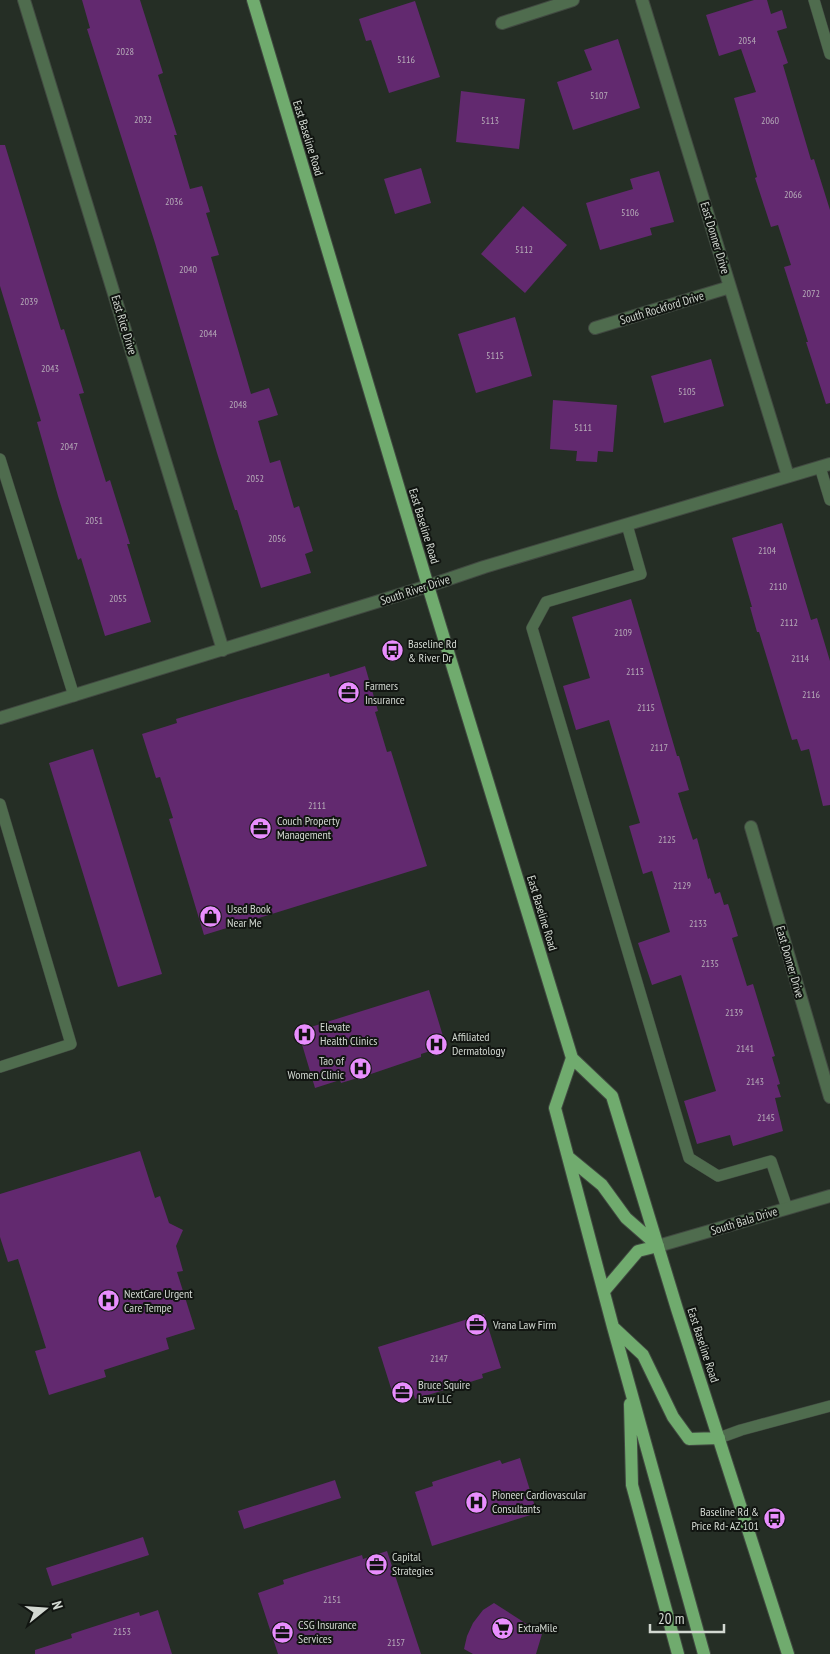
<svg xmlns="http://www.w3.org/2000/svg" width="830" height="1654" font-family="'PT Sans Narrow',sans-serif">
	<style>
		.building { fill: #62296f }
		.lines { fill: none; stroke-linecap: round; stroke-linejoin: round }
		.service-casing { stroke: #414941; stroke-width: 12 }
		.minor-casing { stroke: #414941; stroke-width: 14 }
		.primary-casing { stroke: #414941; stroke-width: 14 }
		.service { stroke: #4f6c4e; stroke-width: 11 }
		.minor { stroke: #4f6c4e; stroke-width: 12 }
		.primary { stroke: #70ab6e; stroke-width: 12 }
		.labels { text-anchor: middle; stroke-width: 4; stroke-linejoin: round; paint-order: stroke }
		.number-label { font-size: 10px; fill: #b6acb8 }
		.street-label { font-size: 12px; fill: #d2d8d1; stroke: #111511 }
		.poi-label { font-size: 12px; fill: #d2d8d1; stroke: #111511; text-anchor: start }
	</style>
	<rect width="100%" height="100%" fill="#252e25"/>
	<path class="building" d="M82,0h58l23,73 -5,2 19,60h-3l16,54 12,-3 8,26 -4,1 13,42 -8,2 40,137 18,-6 9,27 -20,6 12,42 10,-3 14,48 5,-2 14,45 -8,3 6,19 -50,15 -24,-78h-2l-18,-57 -62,-210 -68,-214 3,-1z
		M754,0h13l4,14 11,-4 5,18 -10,3 11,32 -5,2 28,95 3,-1 16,51v193l-4,1 -20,-62h2l-24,-75 7,-2 -13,-40 -7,2 -16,-49 2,-1 -23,-79 22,-6 -15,-43 -22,7 -13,-41z
		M415,1l25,76 -51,16 -18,-53 -5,1 -7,-22z
		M618,39l22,69 -67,22 -16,-48 35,-12 -8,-20z
		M461,91l64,8 -6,50 -63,-7z
		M0,145h5l56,185 3,-1 20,64 -5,1 27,88 4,-2 20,64h-3l24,78 -46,14 -24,-78 -3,2 -20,-64 -21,-74 4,-1 -41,-135z
		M421,168l10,35 -36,11 -11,-35z
		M659,171l15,51 -24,6 2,7 -52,15 -14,-47 47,-14 -3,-10z
		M523,206l44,39 -42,48 -44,-39z
		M515,317l17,59 -56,17 -18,-59z
		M711,359l13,47 -60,17 -13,-47z
		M553,400l64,5 -4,47 -15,-1 -1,11 -21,-1 1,-10 -27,-2z
		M782,523l29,97 6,-2 13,43v144l-7,1 -14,-57 -8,2 -4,-12 -5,1 -33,-108h-2l-7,-25h2l-20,-69z
		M631,599l46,157h2l10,34 -11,3 15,47 4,-2 11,41 2,-1 5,16 5,-2 4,13 4,-1 10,32 -6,2 15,48 6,-2 22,72 -3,1 8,27 -3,1 4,12 -6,1 8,33 -50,15 -3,-11 -33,9 -13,-43 32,-10 -35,-116 -29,10 -14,-42 32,-11 -18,-61 -9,3 -14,-48 11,-3 -31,-103 -33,10 -13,-44 27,-8 -18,-61z
		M365,666l13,45 -3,1 12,40 4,-1 36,115 -223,69 -35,-116 4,-1 -13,-41 -4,1 -14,-44 35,-11 -1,-4 62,-19 91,-27 1,4z
		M93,749l69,225 -44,13 -69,-224z
		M429,990l17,56 -25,8v3l-50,17 -30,9 -1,-3 -25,8 -17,-57z
		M140,1151l15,47 5,-2 9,27 14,7 -7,16 7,25 -6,1 18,57 -29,9 3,11 -65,21 2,7 -57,18 -14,-44 11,-3 -28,-89 -10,3 -8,-25v-43z
		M484,1314l17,54 -19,6 1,4 -68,21 -1,-4 -19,6 -17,-54z
		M520,1458l17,55 -105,33 -17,-54 18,-6 -1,-4 68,-22 2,4z
		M335,1480l6,18 -97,31 -6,-18z
		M143,1537l6,18 -97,31 -6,-18z
		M387,1551l34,103h-143l-20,-61 26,-9 -1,-4 28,-9 51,-16 1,4z
		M494,1603l48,31 -6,20h-63l-9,-5 3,-13 6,-13 10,-13z
		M158,1610l14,44h-137v-4l37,-12 -1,-4 68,-22 1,4z"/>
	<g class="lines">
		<defs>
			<path id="service" d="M814,0l16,54
				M0,459l74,237
				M820,467l10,33
				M627,525l14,49 -95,28 -14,26 157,530 29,18 53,-15 16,47
				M0,804l71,240 -71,23
				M719,1438l22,-8 89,-24"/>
			<path id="minor" d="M24,0l199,650
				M642,0l146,476
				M502,23l71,-23
				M595,328l135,-41
				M0,718l428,-132 56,-19 346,-103
				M751,827l79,270
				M658,1246l172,-50"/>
			<path id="primary" d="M253,0l175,586 144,472 40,38 65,213 111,345
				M572,1058l-17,50 58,219 91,327
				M568,1157l34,28 24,33 32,28
				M604,1291l34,-40 20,-5
				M613,1327l30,28 30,62 16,22 30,-1
				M630,1404l2,81 46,169"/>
		</defs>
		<use href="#service" class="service-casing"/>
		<use href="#minor" class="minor-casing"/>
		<use href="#primary" class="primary-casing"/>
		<use href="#service" class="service"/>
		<use href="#minor" class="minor"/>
		<use href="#primary" class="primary"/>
	</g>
	<defs>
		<symbol id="bus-disc" viewBox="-11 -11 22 22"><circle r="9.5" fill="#e98efe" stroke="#111511"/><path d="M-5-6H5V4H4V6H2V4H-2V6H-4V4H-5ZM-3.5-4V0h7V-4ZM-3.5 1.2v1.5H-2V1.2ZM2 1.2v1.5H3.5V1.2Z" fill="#111"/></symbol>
		<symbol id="office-disc" viewBox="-11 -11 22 22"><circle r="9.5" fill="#e98efe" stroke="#111511"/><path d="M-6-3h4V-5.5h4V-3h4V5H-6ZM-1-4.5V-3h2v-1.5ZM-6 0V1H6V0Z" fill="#111"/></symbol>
		<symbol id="shop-disc" viewBox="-11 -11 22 22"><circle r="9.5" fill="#e98efe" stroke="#111511"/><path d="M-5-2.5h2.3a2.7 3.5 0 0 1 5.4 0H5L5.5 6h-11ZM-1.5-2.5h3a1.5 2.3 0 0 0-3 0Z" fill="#111"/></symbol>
		<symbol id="hospital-disc" viewBox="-11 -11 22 22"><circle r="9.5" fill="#e98efe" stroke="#111511"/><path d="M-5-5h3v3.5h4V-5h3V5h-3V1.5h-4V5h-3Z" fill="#111"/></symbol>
		<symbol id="supermarket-disc" viewBox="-11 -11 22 22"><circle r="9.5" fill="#e98efe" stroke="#111511"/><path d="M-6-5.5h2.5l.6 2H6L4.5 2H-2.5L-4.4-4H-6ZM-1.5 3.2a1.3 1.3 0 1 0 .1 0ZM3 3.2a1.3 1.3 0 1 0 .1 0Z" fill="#111"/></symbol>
	</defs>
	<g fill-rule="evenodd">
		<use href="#bus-disc" x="380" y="638" width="25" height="25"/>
		<use href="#office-disc" x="336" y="680" width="25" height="25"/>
		<use href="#office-disc" x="248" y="816" width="25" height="25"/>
		<use href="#shop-disc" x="198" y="904" width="25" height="25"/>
		<use href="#hospital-disc" x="292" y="1022" width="25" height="25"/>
		<use href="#hospital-disc" x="424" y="1032" width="25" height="25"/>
		<use href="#hospital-disc" x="348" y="1056" width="25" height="25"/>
		<use href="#hospital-disc" x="96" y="1288" width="25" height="25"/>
		<use href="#office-disc" x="464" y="1312" width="25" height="25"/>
		<use href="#office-disc" x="390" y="1380" width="25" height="25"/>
		<use href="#hospital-disc" x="464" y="1490" width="25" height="25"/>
		<use href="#bus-disc" x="762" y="1506" width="25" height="25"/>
		<use href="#office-disc" x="364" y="1552" width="25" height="25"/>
		<use href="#supermarket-disc" x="490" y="1616" width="25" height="25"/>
		<use href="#office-disc" x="270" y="1620" width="25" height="25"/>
	</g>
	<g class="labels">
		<g class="number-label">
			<text x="747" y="44">2054</text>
			<text x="125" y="55">2028</text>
			<text x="406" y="63">5116</text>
			<text x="599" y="99">5107</text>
			<text x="143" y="123">2032</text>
			<text x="490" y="124">5113</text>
			<text x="770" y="124">2060</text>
			<text x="793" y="198">2066</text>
			<text x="174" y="205">2036</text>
			<text x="630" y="216">5106</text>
			<text x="524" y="253">5112</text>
			<text x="188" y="273">2040</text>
			<text x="811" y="297">2072</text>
			<text x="29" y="305">2039</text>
			<text x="208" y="337">2044</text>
			<text x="495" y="359">5115</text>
			<text x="50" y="372">2043</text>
			<text x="687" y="395">5105</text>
			<text x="238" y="408">2048</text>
			<text x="583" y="431">5111</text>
			<text x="69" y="450">2047</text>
			<text x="255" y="482">2052</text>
			<text x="94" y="524">2051</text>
			<text x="277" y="542">2056</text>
			<text x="767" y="554">2104</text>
			<text x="778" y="590">2110</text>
			<text x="118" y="602">2055</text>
			<text x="789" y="626">2112</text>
			<text x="623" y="636">2109</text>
			<text x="800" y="662">2114</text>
			<text x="635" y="675">2113</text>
			<text x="811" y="698">2116</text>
			<text x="646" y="711">2115</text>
			<text x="659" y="751">2117</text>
			<text x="317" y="809">2111</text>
			<text x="667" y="843">2125</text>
			<text x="682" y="889">2129</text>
			<text x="698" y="927">2133</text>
			<text x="710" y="967">2135</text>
			<text x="734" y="1016">2139</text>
			<text x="745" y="1052">2141</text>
			<text x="755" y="1085">2143</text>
			<text x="766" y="1121">2145</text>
			<text x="439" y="1362">2147</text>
			<text x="332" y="1603">2151</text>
			<text x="122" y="1635">2153</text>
			<text x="396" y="1646">2157</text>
		</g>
		<g class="street-label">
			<text transform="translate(308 138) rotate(73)" y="4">East Baseline Road</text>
			<text transform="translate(715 238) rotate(73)" y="4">East Donner Drive</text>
			<text transform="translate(662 308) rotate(-17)" y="4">South Rockford Drive</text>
			<text transform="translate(124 325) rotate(73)" y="4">East Rice Drive</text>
			<text transform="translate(424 526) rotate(73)" y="4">East Baseline Road</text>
			<text transform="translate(415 590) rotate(-18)" y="4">South River Drive</text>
			<text transform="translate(542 913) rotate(73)" y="4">East Baseline Road</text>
			<text transform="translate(790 962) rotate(74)" y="4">East Donner Drive</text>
			<text transform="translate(744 1221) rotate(-17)" y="4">South Bala Drive</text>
			<text transform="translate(703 1345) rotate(72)" y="4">East Baseline Road</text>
		</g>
		<g class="poi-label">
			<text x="408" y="648">Baseline Rd<tspan x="408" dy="14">&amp; River Dr</tspan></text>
			<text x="365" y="690">Farmers<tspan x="365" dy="14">Insurance</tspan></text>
			<text x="277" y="825">Couch Property<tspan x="277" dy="14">Management</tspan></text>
			<text x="227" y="913">Used Book<tspan x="227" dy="14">Near Me</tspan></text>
			<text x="320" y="1031">Elevate<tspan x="320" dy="14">Health Clinics</tspan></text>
			<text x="452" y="1041">Affiliated<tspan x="452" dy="14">Dermatology</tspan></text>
			<text x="344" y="1065" text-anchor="end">Tao of<tspan x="344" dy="14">Women Clinic</tspan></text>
			<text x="124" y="1298">NextCare Urgent<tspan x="124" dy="14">Care Tempe</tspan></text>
			<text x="493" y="1329">Vrana Law Firm</text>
			<text x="418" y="1389">Bruce Squire<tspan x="418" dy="14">Law LLC</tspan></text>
			<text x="492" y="1499">Pioneer Cardiovascular<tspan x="492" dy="14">Consultants</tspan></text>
			<text x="759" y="1516" text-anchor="end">Baseline Rd &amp;<tspan x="759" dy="14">Price Rd- AZ 101</tspan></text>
			<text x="392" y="1561">Capital<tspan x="392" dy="14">Strategies</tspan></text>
			<text x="298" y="1629">CSG Insurance<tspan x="298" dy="14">Services</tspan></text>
			<text x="518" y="1632">ExtraMile</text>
		</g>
	</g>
	<g transform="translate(45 1609) rotate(73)" stroke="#111511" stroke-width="4" paint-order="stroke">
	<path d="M0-4L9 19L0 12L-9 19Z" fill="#d2d8d1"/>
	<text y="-8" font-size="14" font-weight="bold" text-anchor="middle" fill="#d2d8d1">N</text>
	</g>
	<path d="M650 1624v8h74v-8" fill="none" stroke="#d2d8d1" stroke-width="2.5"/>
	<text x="658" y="1624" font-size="15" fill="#d2d8d1" stroke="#111511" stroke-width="4" paint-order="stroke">20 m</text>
</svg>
